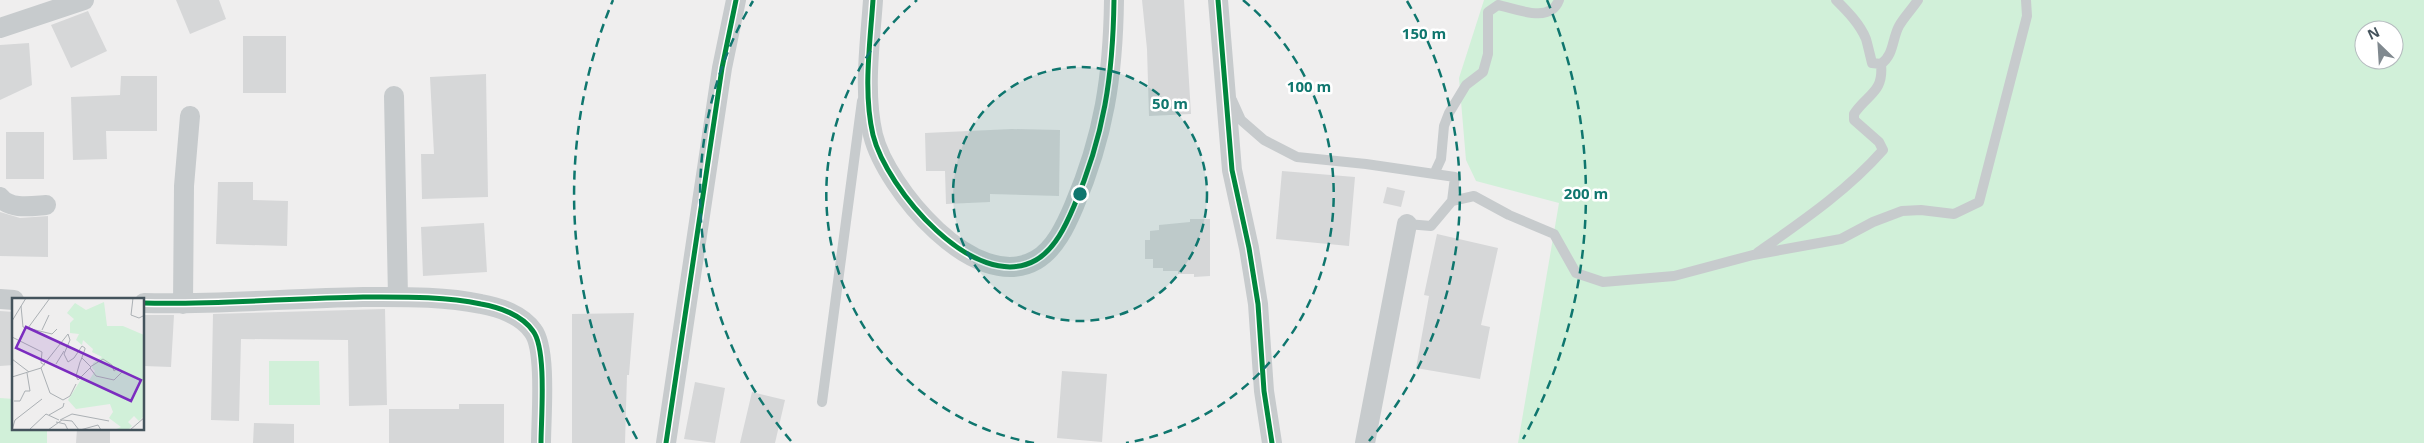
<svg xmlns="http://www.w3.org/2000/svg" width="2424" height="443" font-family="'Open Sans',sans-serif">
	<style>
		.green { fill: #d1f0d9; fill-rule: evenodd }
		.building { fill: #d6d7d8 }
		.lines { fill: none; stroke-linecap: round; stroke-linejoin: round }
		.service { stroke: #c7cbcd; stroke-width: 10 }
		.minor { stroke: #c7cbcd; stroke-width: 20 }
		.cycleway-casing { stroke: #fff; stroke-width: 8 }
		.cycleway { stroke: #00873e; stroke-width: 5 }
		.ring { fill: none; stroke: #0f766e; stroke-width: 2.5; stroke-dasharray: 9 6 }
		.inset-road { fill: none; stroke: #abb0b4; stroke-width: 1 }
		.view { fill: #7b2cbf; fill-opacity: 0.15; stroke: #7b2cbf; stroke-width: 2.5 }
		.inset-edge { fill: none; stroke: #44535c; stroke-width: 2.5 }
		.centre { fill: #0f766e; stroke: #fff; stroke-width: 2.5 }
		.ring-label { font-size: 15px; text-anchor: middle; font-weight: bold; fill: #0f766e; stroke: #fff; stroke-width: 5; stroke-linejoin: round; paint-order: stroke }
	</style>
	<rect width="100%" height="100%" fill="#efeeee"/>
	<path class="green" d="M1484,0h940v443h-906l41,-240 -83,-22 -10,-21 -7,-82zM2364,30h30v30h-30z
		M269,361h50l1,44h-51z
		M0,398l14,1v30h33v14h-47z"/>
	<path class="building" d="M176,0h43l7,19 -36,15z
		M1142,0h42l7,114 -42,2 -2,-67z
		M88,11l19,40 -36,17 -20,-43z
		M243,36h43v57h-43z
		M29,43l3,42 -32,15v-55z
		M486,74l2,123 -66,2 -1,-45h13l-4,-77z
		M121,76h36v55h-51l1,28 -34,1 -2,-63 49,-2z
		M1012,129l48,1 -1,66 -69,-2v8l-44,2 -1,-33h-19l-1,-38z
		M6,132h38v47h-38z
		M1282,171l73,6 -6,69 -73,-7z
		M218,182h35v18l35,1 -1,45 -71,-2z
		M1387,187l18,4 -4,16 -18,-4z
		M0,212l20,6 28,-2v41l-48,-1z
		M1190,219h20v57l-16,1v-3h-16v-3h-15v-3h-10v-9h-8v-19h5v-9l9,-1v-5l31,-3z
		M484,223l3,49 -64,4 -2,-49z
		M1437,234l61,14 -17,77 9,2 -10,52 -64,-11 13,-72 -5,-1z
		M385,309l2,96 -38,1 -1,-66 -107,-1 -2,82 -28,-1 2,-106z
		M0,311l14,1v53l-14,1z
		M634,313l-5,62h-2l-2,68h-53v-129z
		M144,315h30l-3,52 -27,-1z
		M1062,371l45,3 -5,68 -45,-4z
		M695,382l30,6 -10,55 -31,-4z
		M752,392l33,8 -10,43h-35z
		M459,404h45v39h-115v-34h70z
		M254,423l40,1v19h-41z
		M77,429h33v14h-34z"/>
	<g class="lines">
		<path class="service" d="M1836,0c11,11 24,24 30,39 2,7 4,16 6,24l9,1c13,-9 11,-25 18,-38 5,-9 13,-17 19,-26
			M1232,100l9,20 23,20 33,17 69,7 89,13 -3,24 -21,25 -24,-2
			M1435,172l6,-13 3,-33 5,-13 17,-28 17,-13 5,-18v-42l10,-7c19,4 52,19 61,-5
			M1452,201l22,-5 35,19 45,19 22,39 27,9 71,-6 79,-21 88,-16 32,-17 29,-11 19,-1 33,4 25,-12 48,-186 -1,-16
			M1757,253c44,-31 90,-62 126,-103l-4,-8 -25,-22v-6c13,-20 30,-21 27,-50
			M822,402l40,-301"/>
		<path class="minor" d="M873,0c-3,44 -10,92 0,135 13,53 102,160 163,125 19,-11 30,-35 38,-54 30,-70 39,-130 40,-206
			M1218,0l14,170 17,78 9,56 6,87 8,52
			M0,28l84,-28
			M394,96l4,201
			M0,197c10,13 32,9 46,8
			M0,299l14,1
			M144,303c73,2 146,-5 219,-6 39,0 80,-1 118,7 18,3 41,11 52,27 14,18 8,88 8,112
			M183,304l1,-118 6,-70
			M666,443l56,-375 14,-68
			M1365,443l42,-219"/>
		<defs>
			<path id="cycleway" d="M873,0c-3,44 -10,92 0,135 13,53 102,160 163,125 19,-11 30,-35 38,-54 30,-70 39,-130 40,-206
				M1218,0l14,170 17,78 9,56 6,87 8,52
				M144,303c73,2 146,-5 219,-6 39,0 80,-1 118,7 18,3 41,11 52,27 14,18 8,88 8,112
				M666,443l56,-375 14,-68"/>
		</defs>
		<use href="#cycleway" class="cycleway-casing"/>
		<use href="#cycleway" class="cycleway"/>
	</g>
	<circle cx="1080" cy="194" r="127" fill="#0f766e" fill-opacity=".12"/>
	<g class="ring">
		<circle cx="1080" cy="194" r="127"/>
		<path d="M1034 443A253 253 0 0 1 917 0M1243 0A253 253 0 0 1 1126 443"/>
		<path d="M791 441A380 380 0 0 1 753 1M1407 1A380 380 0 0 1 1369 441"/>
		<path d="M637 439A506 506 0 0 1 613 0M1547 0A506 506 0 0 1 1523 439"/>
	</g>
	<g transform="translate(12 298)">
		<rect width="132" height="132" fill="#efeeee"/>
		<path d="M92,4l3,24h16l21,9v81l-5,5 -5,-5 -6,6 4,4 -4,4h-14l7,-3 -12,-9 4,-6 -3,-8 -34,5 -8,-9 14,-22 6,4 7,-11 -3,-3 1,-5 9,-6 -10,-5 1,-3 -10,-9 -1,5 -6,-5 3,-6 -9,-1v-10l4,-4 -7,-6 8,-10 11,7z" fill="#d1f0d9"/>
		<path class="inset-road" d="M121,0l-2,17 8,3 6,-3M9,8l2,21 29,7 5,-5M0,23l14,-23M16,30l22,-30M30,32l7,-15M0,39l30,15 -1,11 4,2M0,61l17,13M44,66l8,-13M78,69l13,-8 9,6 2,6 4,-3 4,4 -8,8 -18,-4 -6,-8M29,70l27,-34 2,6 -6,14 4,8 6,-4 8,-12 3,2v1l-4,11 -1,2 -4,14 2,4 13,-13 -9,-9M0,79l29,-9 9,25 13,7 7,-4 6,-12M2,103h6l5,-10h5l-3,-18M37,117l14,-8 1,-4M48,122l12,-6 37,7M44,124l9,2 3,6M0,132l3,-10 27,-21M17,132l17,-16 13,6M36,132l14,-10 10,1 7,9M68,132l18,-5 3,5M118,132l15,-13"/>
		<path class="view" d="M14,29l115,53 -10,21 -115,-53z"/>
		<rect width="132" height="132" class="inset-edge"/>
	</g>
	<circle cx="1080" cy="194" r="8" class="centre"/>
	<g class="ring-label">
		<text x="1424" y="39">150 m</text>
		<text x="1309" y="92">100 m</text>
		<text x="1170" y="109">50 m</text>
		<text x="1586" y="199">200 m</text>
	</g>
	<g transform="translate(2379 45) rotate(335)"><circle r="24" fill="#ffffff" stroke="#b4babe"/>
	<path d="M0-4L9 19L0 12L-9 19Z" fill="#80898f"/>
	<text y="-8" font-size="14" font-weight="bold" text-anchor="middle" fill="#44535c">N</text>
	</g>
</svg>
